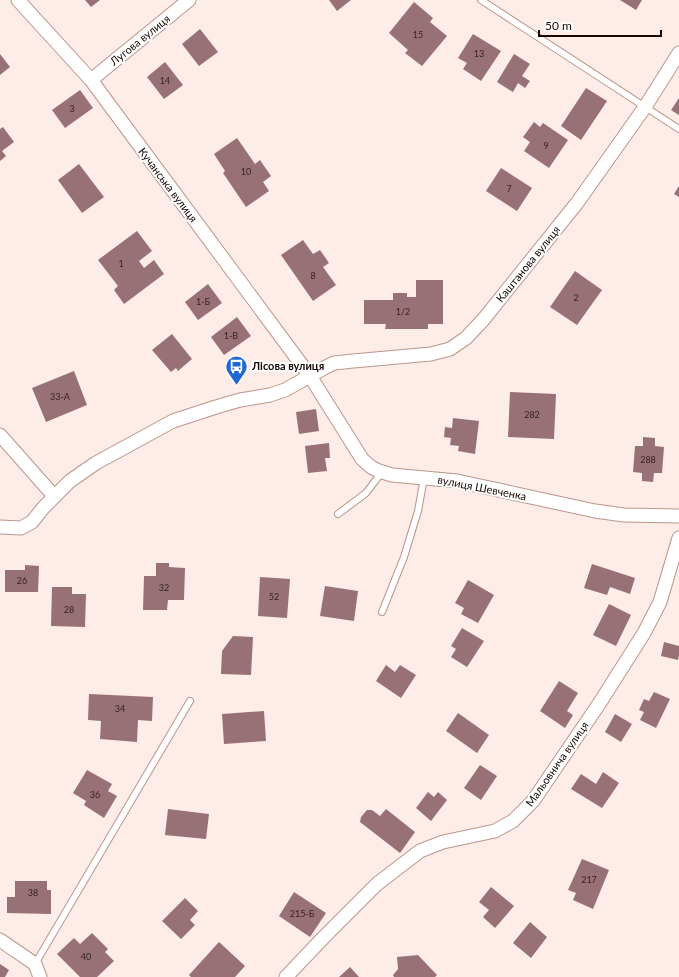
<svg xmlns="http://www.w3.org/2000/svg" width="679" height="977" font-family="Lato,sans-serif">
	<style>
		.building { fill: #987177 }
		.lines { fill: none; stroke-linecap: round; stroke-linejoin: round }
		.service-casing { stroke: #bc958a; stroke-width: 8 }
		.minor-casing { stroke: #bc958a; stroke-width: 15 }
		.service { stroke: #fff; stroke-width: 6 }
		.minor { stroke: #fff; stroke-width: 13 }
		.labels { text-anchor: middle; stroke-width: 4; stroke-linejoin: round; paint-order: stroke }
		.number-label { font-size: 9px; fill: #362222 }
		.street-label { font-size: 11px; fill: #150805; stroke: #fff }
		.poi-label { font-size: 11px; font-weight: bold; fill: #150805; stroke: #fff; text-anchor: start }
	</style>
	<rect width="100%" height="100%" fill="#fdece7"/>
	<path class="building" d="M85,0h15l-9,7z
		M329,0h22l-14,11z
		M620,0h22l-6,10z
		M414,2l19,16 -3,4 17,14 -25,30 -17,-13 3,-3 -19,-17z
		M200,29l18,23 -19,14 -17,-22z
		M473,34l28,17 -20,30 -18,-12 4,-6 -9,-5z
		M0,54l10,13 -10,8z
		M514,54l16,10 -8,12 8,5 -5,7 -7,-5 -5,9 -16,-10z
		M165,62l18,23 -19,14 -17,-22z
		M586,88l21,13 -26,39 -20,-14z
		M80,90l13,18 -28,20 -13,-18z
		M679,98v17l-8,-5z
		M534,122l6,5 3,-4 25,17 -19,28 -25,-17 6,-9 -7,-5z
		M3,127l11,15 -12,9 4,5 -6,5v-32z
		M237,138l18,26 5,-4 11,16 -8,6 6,9 -23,16 -23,-34 2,-2 -11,-17z
		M79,164l25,33 -22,16 -24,-33z
		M501,168l31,20 -15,23 -31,-20z
		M679,186v11l-5,-3z
		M137,231l15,20 -13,10 5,7 10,-8 10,14 -40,30 -10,-14 4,-4 -20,-26z
		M303,240l10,14 7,-4 9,13 -6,4 13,18 -23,16 -32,-46z
		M575,271l27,19 -25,35 -27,-18z
		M416,280h27v44h-15v5h-43l1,-5h-22v-24h29v-7h14v4h9z
		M208,284l14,19 -24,17 -13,-18z
		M237,317l14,19 -27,19 -13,-18z
		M172,334l20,25 -14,12 -2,-3 -5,4 -19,-22z
		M74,371l13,34 -41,17 -14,-34z
		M510,392l46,2 -2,45 -46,-2z
		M316,409l3,22 -20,3 -3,-22z
		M453,418l26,3 -4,33 -17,-3 1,-5 -9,-1 1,-7 -7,-1 1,-10 7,1z
		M643,437l12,1v8l9,1 -2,26h-8l-1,9 -11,-1v-8l-9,-1 2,-26h8z
		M329,443l1,15h-5l2,13 -19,2 -3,-27z
		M156,563h13v4l16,1 -1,32h-16l-1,10h-24l1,-34h12z
		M592,564l43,14 -5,16 -20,-7 -3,8 -23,-7z
		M25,565l14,1 -1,26h-33v-22h20z
		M260,577l30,2 -3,39 -29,-2z
		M468,580l26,15 -16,28 -17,-9 3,-6 -9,-5z
		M325,586l33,5 -4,30 -34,-5z
		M52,587h20v7h14l-1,33 -34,-1z
		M609,604l22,11 -15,31 -23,-11z
		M462,628l22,13 -17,26 -16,-10 5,-8 -5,-3z
		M233,636l20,1 -2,38 -30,-1 1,-23z
		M664,642l15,4v9l-1,5 -17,-4z
		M386,665l9,7 5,-7 16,10 -15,23 -25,-17z
		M559,681l19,12 -11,18 6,4 -8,13 -25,-17z
		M654,692l16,7 -14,29 -16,-8 4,-8 -5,-2 5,-11 5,2z
		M89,694l64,3 -1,24 -14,-1 -1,22 -37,-3 1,-18 -13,-1z
		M264,711l2,30 -42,3 -2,-30z
		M458,713l31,22 -12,18 -31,-22z
		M615,714l17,10 -11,18 -16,-10z
		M480,765l17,11 -16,24 -17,-12z
		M87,770l25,14 -4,7 9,5 -13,22 -20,-13 2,-4 -13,-8z
		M603,772l16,11 -17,25 -31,-19 10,-15 15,10z
		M428,792l6,5 4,-5 9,8 -16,21 -15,-13z
		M168,809l41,5 -3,25 -41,-4z
		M386,809l29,23 -15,21 -40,-31 1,-5 6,-7h5l8,6z
		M582,859l27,11 -16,39 -20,-9 3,-7 -8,-3z
		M15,881h32v9h4v24l-44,-1v-16h8z
		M491,887l23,19 -19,22 -12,-11 6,-7 -10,-8z
		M294,892l32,21 -16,24 -31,-21z
		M185,898l13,13 -8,9 5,5 -14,14 -19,-18z
		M530,922l17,15 -16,21 -18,-15z
		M92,933l16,16 -3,3 9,9 -17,16h-17l-23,-23 17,-16 6,6z
		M219,942l26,24 -10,11h-44l-2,-2z
		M418,955l19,20 -2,2h-41l-1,-2 5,-6 -1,-12z
		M0,964l9,6 -4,7h-5z
		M350,967l9,10h-20z"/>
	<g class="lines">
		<defs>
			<path id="service" d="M481,0l198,129
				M338,514l28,-21 16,-21
				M382,612l22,-55 14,-46 6,-33
				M35,964l155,-263"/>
			<path id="minor" d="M18,0l73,80 219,296 52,83 9,8 8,4 13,4 65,6 138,30 29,4 55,1
				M91,80l98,-80
				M0,435l54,61
				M0,527l21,1 11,-6 11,-14 27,-27 26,-18 77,-42 43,-14 24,-7 30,-5 15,-5 39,-22 10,-5 19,-2 78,-7 19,-5 16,-11 17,-18 94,-117 68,-96 34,-54
				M0,940l35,24 5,13
				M286,977l38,-40 53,-53 43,-33 23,-9 52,-11 18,-10 20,-20 66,-97 45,-71 16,-31 19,-64"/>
		</defs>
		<use href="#service" class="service-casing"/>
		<use href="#minor" class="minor-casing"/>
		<use href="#service" class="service"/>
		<use href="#minor" class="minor"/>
	</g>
	<defs>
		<symbol id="bus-pin" viewBox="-11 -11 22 30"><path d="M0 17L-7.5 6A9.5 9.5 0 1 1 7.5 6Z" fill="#1d69d4" stroke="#fff"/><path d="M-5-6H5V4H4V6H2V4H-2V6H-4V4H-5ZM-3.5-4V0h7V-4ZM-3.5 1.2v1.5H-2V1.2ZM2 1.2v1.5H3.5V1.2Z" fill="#fff"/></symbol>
	</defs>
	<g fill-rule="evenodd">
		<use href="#bus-pin" x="224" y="354" width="25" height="34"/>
	</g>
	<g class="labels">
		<g class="number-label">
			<text x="418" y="38">15</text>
			<text x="479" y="57">13</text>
			<text x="165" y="84">14</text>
			<text x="72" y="112">3</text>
			<text x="546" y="149">9</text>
			<text x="246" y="175">10</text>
			<text x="509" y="192">7</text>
			<text x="121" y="267">1</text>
			<text x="313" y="279">8</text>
			<text x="576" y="301">2</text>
			<text x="203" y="305">1-Б</text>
			<text x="403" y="315">1/2</text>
			<text x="231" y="339">1-В</text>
			<text x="60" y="400">33-А</text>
			<text x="532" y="418">282</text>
			<text x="648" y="463">288</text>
			<text x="22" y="584">26</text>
			<text x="164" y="591">32</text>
			<text x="274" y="600">52</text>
			<text x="69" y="613">28</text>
			<text x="120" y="712">34</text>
			<text x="95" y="798">36</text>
			<text x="589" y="883">217</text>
			<text x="33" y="896">38</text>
			<text x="302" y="917">215-Б</text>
			<text x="86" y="960">40</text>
		</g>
		<g class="street-label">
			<text transform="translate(140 40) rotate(-39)" y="4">Лугова вулиця</text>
			<text transform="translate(168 185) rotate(53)" y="4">Кучанська вулиця</text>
			<text transform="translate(528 264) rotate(-51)" y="4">Каштанова вулиця</text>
			<text transform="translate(482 488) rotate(11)" y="4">вулиця Шевченка</text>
			<text transform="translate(557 764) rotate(-55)" y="4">Мальовнича вулиця</text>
		</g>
		<g class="poi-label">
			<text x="252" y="370">Лісова вулиця</text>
		</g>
	</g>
	<path d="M539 30v6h122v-6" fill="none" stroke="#150805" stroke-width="2"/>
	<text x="545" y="30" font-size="12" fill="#150805" stroke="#ffffff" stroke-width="3" paint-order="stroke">50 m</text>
</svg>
